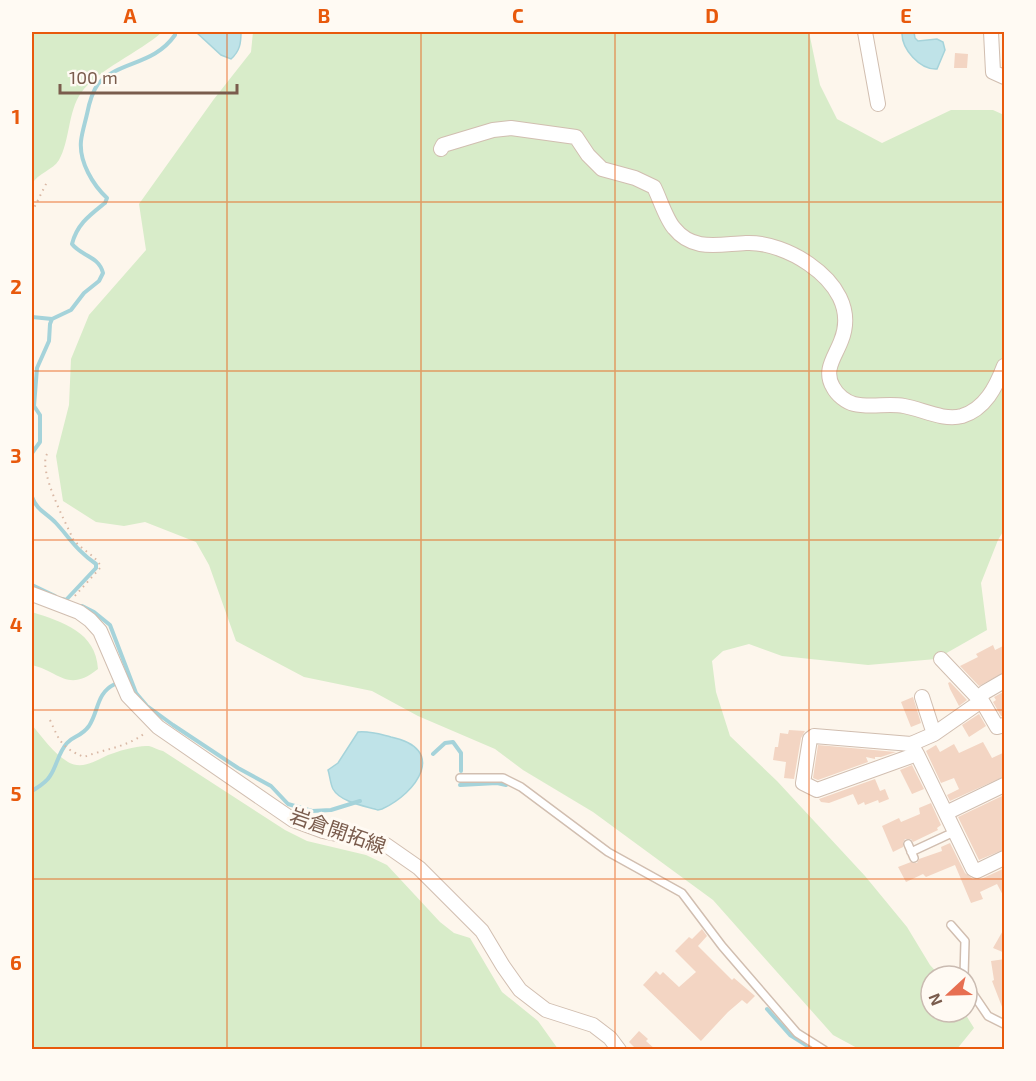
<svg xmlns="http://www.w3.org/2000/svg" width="1036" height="1081" font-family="'Exo 2','Noto Sans JP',sans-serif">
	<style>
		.green { fill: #d8ecc9 }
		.water { fill: #bfe3e8; stroke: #a5d3da; stroke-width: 1.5 }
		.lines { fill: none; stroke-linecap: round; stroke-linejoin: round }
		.stream { stroke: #a5d3da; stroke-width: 4 }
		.building { fill: #f3d5c3 }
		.service-casing { stroke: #d1beb0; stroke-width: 10 }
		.minor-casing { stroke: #d1beb0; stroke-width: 16 }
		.path { stroke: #d9b8a5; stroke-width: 2; stroke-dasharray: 1.5 4.5; stroke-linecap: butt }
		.service { stroke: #fff; stroke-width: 7 }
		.minor { stroke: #fff; stroke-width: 14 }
		.grid { fill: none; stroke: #e8590c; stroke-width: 1.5; stroke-opacity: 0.55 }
		.labels { text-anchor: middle; stroke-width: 6; stroke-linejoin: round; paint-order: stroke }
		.street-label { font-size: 20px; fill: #7a5c4d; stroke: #fffaf3 }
		.neatline { fill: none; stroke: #e8590c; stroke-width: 2 }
		.grid-label { font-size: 20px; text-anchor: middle; font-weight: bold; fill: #e8590c }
	</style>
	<rect width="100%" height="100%" fill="#fdf6ec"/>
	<path class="green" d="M32,32h130c-23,21 -64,37 -81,61 -13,18 -11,48 -22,67 -6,10 -21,13 -27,24z
		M253,32h556l11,53 17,34 45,24 69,-33h42l11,5v415l-6,10 -17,43 6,47 -51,29 -68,6 -86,-9 -33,-12 -26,7 -11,10 4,31 14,44 47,45 88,95 42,51 23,38 10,11h-9v36h33l10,16 -17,21h-98l-26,-14 -120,-135 -120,-88 -70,-42 -28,-21 -77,-33 -46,-25 -68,-14 -68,-36 -27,-76 -13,-23 -51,-20 -21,4 -28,-4 -33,-21 -7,-45 13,-51 2,-46 18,-44 57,-65 -7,-46 75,-105 37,-47z
		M32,612c31,10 64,20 66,57 -30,24 -38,3 -66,-4z
		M32,725c11,13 21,28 36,37 14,8 27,-1 40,-7 10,-4 30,-10 41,-9 4,1 9,4 14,5l122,79 22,11 59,14 21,10 53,57 14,11 16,5 32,54 36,29 20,28h-526z"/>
	<path class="water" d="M196,32h45c0,11 -1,19 -10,27l-10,-4z
		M902,32h12l1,6 3,3 19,-2 6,3 2,8 -8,19c-17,1 -36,-20 -35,-37z
		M358,732c13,-1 21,2 33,5 57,12 26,56 -9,72l-4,1c-13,-4 -38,-8 -45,-21 -3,-6 -3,-13 -5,-19l10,-7z"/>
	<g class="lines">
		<path class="stream" d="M32,317l20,2 19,-9 13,-17 15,-12 4,-8c-4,-17 -22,-17 -31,-29 5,-20 18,-29 33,-41l2,-5c-14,-13 -28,-36 -26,-57 1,-9 4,-18 6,-27 2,-10 5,-22 11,-30 22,-24 55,-18 77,-49
			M32,453l8,-11v-27l-6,-9 3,-38 12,-27 1,-17 2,-5
			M32,497c4,12 14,16 23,25 15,16 21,28 41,42v4l-30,32 -4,-1
			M32,585l23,11
			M82,606l12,6 16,13 26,68 11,13 26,19 65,43 33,18 17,18 24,7 19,-1 29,-9
			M433,754l12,-11 8,-1 8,11v18
			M460,785l37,-2 9,2
			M32,791c6,-4 14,-8 18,-15 7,-10 8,-23 17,-33 6,-7 14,-6 22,-17 10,-15 7,-33 26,-42
			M767,1009l23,26 24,15"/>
	</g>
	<path class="building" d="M955,53l13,1 -1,14h-13z
		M993,645l2,5 10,-5v27l-26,14 -19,-20 18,-9 -2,-3z
		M950,682l17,18 -8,6 -9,-17 -2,-6z
		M1005,691v25h-4l-8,-14 3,-2 -2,-3z
		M913,697l8,26 -10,4 -10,-25z
		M979,714l7,12 -17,11 -7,-12z
		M789,730l16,1 -4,7 -7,41 -10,-1 2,-16 -13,-2 2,-13h3l2,-14 8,1z
		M983,742l9,16 13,-6v24l-55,25 -3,-6 12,-6 -5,-11 -13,5 -15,-32 10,-6 4,7 14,-8 5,9z
		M818,745l78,7 -15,5h-6v2l-9,-2 2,5 -50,18 -5,-2z
		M912,765l12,24 -12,5 -12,-24z
		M875,779l5,12 5,-2 4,10 -10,4 -1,-3 -13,5 -1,-3 -6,3 -5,-11 -24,9 -8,-1 -2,-3z
		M1002,796l3,6v47l-26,11 -21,-43z
		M931,803l10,22 -4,3 1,2 -25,12 -2,-3h-6l-2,4v4l-10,5 -11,-26 17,-8 2,4 19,-8 -1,-6z
		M950,843l15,30 8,6h8l24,-11v31l-8,-15 -17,8 3,7 -12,4 -16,-38 -29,12 -3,-3 -17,8 -8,-15 13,-5 6,1 2,-4 23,-8 -1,-4z
		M1005,927v26l-12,-5z
		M702,929l5,7 -9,10 34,34 2,-2 21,18 -8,8 -5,-4 -14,12 -27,29 -58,-56 13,-14 4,4 3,-3 16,15 17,-15 -21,-21 14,-14 3,2z
		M1005,959v53h-1l-12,-31 2,-1 -3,-19z
		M639,1031l9,8 -2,2 10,9h-19l-8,-8z"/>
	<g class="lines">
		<defs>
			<path id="service" d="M460,778h43l18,9 87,65 74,41 40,53 75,87 27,17
				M908,844l6,14
				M911,852l43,-20
				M951,925l14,16 -1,35
				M967,985l21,31 16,8"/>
			<path id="minor" d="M865,32l13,72
				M991,32l2,40 11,5
				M441,149l2,-4 50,-15 18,-2 65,9 12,18 14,14 33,9 19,9c6,12 12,32 20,41 19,24 45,16 72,15 21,-1 46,9 63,21 26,18 45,45 32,77 -6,16 -18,29 -8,46 4,8 13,15 21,17 16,4 34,-1 50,2 18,3 39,15 58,10 23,-7 34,-29 42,-50
				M32,594l47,18 11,8 10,11 28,65 30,31 135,93 30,11 63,14 33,23 63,63 21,35 17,24 26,20 47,15 17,13 9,12
				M1004,681l-19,11 -7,6 4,3 15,26 7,-2
				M934,734l43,-30 1,-6 -37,-39
				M911,744l23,-10 -12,-37
				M917,754l-100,36 -14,-7 7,-44 4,-3 97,8 6,10 56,115 4,2 27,-13
				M946,813l58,-28"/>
		</defs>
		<use href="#service" class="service-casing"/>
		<use href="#minor" class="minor-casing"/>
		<path class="path" d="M32,212l15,-30
			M47,454c-9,17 18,67 26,85 8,11 23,16 28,28l-28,31
			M50,720c10,22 11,27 34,37 20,-8 45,-10 62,-25"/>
		<use href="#service" class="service"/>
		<use href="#minor" class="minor"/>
	</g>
	<path class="grid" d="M227,32v1018M421,32v1018M615,32v1018M809,32v1018M32,202h972M32,371h972M32,540h972M32,710h972M32,879h972"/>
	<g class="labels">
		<g class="street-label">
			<text transform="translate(338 831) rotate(19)" y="7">岩倉開拓線</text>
		</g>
	</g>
	<rect width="1036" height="1081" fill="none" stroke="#fffaf3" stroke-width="66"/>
	<g transform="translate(949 994) rotate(248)"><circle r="28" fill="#fffaf3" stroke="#cabbb1" stroke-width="1.5"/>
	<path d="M0-4.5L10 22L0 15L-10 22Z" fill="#e76f51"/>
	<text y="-9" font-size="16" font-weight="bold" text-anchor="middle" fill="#7a5c4d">N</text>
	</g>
	<path d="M60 84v9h177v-9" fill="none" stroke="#7a5c4d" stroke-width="3"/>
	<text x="69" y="84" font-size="18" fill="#7a5c4d" stroke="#fffaf3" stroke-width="4.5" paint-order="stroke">100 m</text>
	<rect x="33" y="33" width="970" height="1015" class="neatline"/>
	<g class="grid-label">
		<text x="130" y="23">A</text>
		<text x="324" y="23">B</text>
		<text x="518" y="23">C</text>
		<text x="712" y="23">D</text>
		<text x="906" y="23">E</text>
		<text x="16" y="124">1</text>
		<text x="16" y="294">2</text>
		<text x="16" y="463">3</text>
		<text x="16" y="632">4</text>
		<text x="16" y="801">5</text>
		<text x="16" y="970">6</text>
	</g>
</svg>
